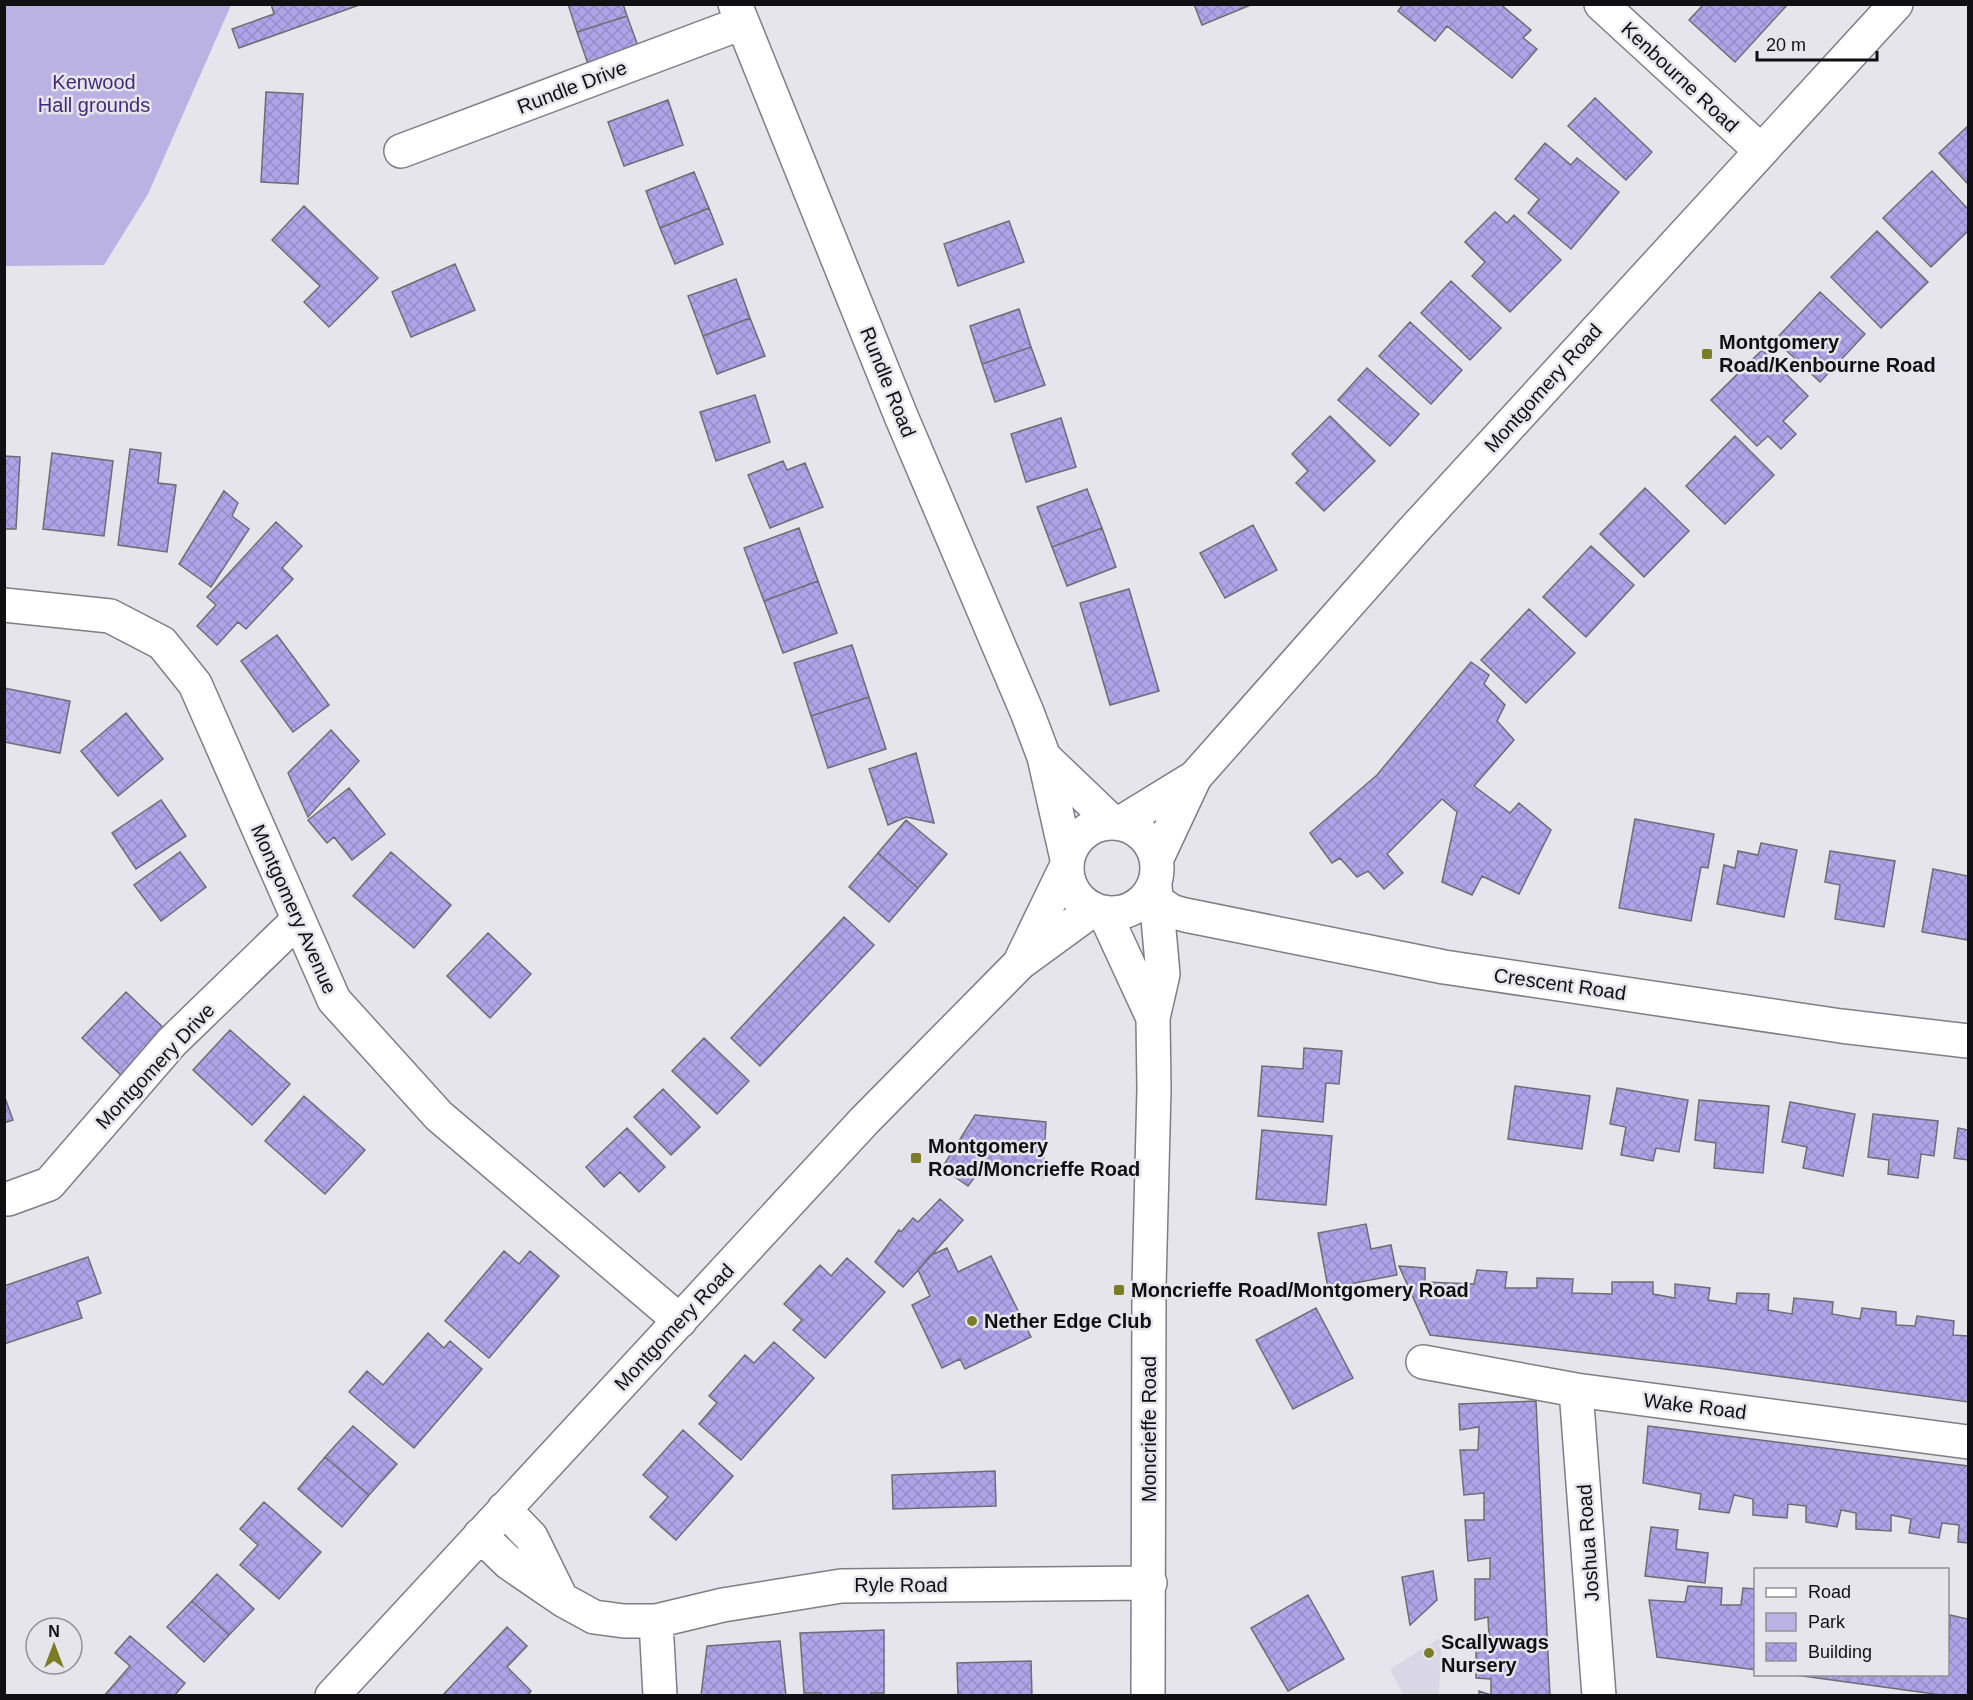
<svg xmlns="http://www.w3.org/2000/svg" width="1973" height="1700" font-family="Arial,sans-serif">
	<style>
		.built { fill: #d9d7e5 }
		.green { fill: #b9b2e3 }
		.building { fill: url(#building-cross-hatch); stroke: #6d6d73; stroke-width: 1.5 }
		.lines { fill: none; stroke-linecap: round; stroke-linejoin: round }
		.minor-casing { stroke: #7e7e84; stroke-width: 36 }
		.minor { stroke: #fff; stroke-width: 33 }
		.poi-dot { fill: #7a7d26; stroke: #e6e5ec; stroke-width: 2 }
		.labels { text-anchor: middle; stroke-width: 5; stroke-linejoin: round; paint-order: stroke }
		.street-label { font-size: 20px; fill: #101012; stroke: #e6e5ec }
		.park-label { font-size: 20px; fill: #412b7a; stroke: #e6e5ec }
		.poi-label { font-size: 20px; font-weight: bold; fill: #101012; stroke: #e6e5ec; text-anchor: start }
	</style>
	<defs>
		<pattern id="building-cross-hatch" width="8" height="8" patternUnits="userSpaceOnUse" patternTransform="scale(1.5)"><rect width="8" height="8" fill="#afa4e8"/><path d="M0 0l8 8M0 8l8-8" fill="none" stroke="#968cc6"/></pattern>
	</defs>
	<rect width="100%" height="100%" fill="#e6e5ec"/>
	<path class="built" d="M1442,1637l-3,58h-36l-13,-26z"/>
	<path class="green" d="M4,5h227l-83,189 -44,71 -99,1z"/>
	<path class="building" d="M271,4h91l-123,44 -7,-19 42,-15z
		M568,4h55l4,12 -50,16z
		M1194,4h59l-51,21z
		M1403,4h97l31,26 -8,8 14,11 -25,29 -65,-52 -12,15 -37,-30z
		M1704,4h84l-53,58 -46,-42z
		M627,16l11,30 -50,18 -11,-32z
		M266,92l37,2 -5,90 -37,-2z
		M1595,98l57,54 -26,28 -58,-54z
		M668,100l15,45 -59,21 -16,-44z
		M1968,126v58l-29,-31z
		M1545,143l26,22 6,-7 42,34 -48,57 -43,-36 11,-14 -24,-20z
		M1932,171l36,38v22l-37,36 -48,-49z
		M694,172l15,36 -49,20 -14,-37z
		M304,206l74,72 -49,49 -25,-25 16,-16 -48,-46z
		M709,208l14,36 -48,20 -15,-36z
		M1495,212l12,11 7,-8 47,45 -51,52 -38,-36 13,-14 -20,-20z
		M1009,221l15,41 -66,24 -14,-42z
		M1877,231l51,51 -47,46 -50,-51z
		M455,264l20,46 -64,27 -19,-45z
		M736,279l14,39 -47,18 -15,-40z
		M1451,281l50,47 -31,32 -49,-47z
		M1820,292l45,42 -45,48 -45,-42z
		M1019,309l12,38 -49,17 -12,-38z
		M750,318l15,38 -48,18 -14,-38z
		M1410,322l52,48 -31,34 -52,-48z
		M1031,347l14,38 -50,17 -13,-38z
		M1762,350l46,46 -25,25 13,13 -15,15 -13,-13 -11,10 -46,-46z
		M1367,368l52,46 -29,32 -52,-46z
		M755,395l15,47 -54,19 -16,-49z
		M1330,416l45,45 -51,50 -28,-28 12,-12 -16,-17z
		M1061,418l15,49 -50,15 -15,-48z
		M1735,436l39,39 -49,49 -39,-38z
		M130,449l31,4 -3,30 18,2 -9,67 -49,-7z
		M52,453l61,8 -9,75 -61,-7z
		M4,456l16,1 -4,72h-12z
		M783,461l4,9 18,-7 18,44 -53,21 -22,-53z
		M1645,488l44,43 -45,46 -44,-43z
		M1087,489l15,39 -50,19 -15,-40z
		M224,491l14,12 -6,13 17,13 -38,58 -32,-23z
		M276,522l26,24 -20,22 11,11 -47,50 -8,-7 -21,23 -20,-19 19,-21 -9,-8z
		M1253,525l24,45 -52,28 -25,-45z
		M799,528l19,53 -54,20 -20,-53z
		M1102,528l14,39 -49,19 -15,-39z
		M1591,546l43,39 -48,52 -43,-40z
		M818,581l19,52 -54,20 -19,-52z
		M1129,589l30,102 -49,14 -30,-102z
		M1529,609l46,44 -49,50 -45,-43z
		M277,635l52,70 -36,27 -52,-71z
		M852,645l17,52 -58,19 -17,-53z
		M1471,662l18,13 -5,9 21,21 -8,16 17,19 -40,46 36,27 9,-10 32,27 -32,64 -37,-18 -10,19 -30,-13 15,-70 -15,-13 -55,55 16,19 -19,16 -16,-18 -11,6 -17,-19 -8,5 -22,-30 67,-58z
		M4,688l66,13 -10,52 -56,-11z
		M869,697l17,52 -58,19 -17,-52z
		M126,713l37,46 -45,37 -37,-45z
		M331,730l28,31 -51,56 -20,-44z
		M916,753l18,70 -28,-6 -18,8 -19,-56z
		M349,788l36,46 -33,26 -18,-23 -7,6 -19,-23z
		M161,800l25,36 -50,33 -24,-36z
		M1635,819l79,15 -6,34 -7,-1 -10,54 -72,-13z
		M906,820l41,34 -29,34 -40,-35z
		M1761,843l36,7 -13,67 -67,-13 7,-39 11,3 3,-17 20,4z
		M1830,851l65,10 -11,66 -49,-8 5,-34 -15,-3z
		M180,852l26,35 -45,34 -27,-36z
		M391,852l60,53 -37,43 -61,-52z
		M878,853l40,35 -29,34 -40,-35z
		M1933,869l35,7v64l-46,-8z
		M844,917l30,28 -114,121 -29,-28z
		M488,933l43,41 -41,44 -43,-42z
		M126,992l44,42 -44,46 -44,-42z
		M230,1030l60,54 -38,41 -59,-55z
		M704,1038l45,43 -32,33 -45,-43z
		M1304,1048l38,3 -3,33 -13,-1 -3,39 -65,-6 4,-50 41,3z
		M1515,1086l75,10 -8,53 -74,-10z
		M1617,1088l71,12 -9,52 -23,-4 -3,13 -32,-6 5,-28 -16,-3z
		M663,1089l37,38 -29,28 -37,-38z
		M4,1095l9,25 -9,3z
		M304,1096l61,54 -40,44 -60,-53z
		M1699,1100l70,6 -6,67 -49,-5 2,-25 -21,-3z
		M1790,1102l65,12 -12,62 -40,-8 4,-21 -25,-5z
		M1873,1114l65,7 -4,35 -13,-2 -3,24 -30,-4 1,-14 -21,-3z
		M975,1115l71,7 -3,55 -66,-3 -9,12 -26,-18z
		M627,1128l38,39 -26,25 -19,-20 -16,15 -18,-20z
		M1958,1128l10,2v30l-14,-2z
		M1262,1130l70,6 -6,69 -70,-6z
		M940,1199l23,21 -60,67 -28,-25 24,-32 2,2 12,-14 5,4z
		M1366,1224l5,25 20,-4 6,30 -69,13 -10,-55z
		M947,1248l11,24 33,-16 40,81 -66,32 -5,-10 -18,9 -30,-63 18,-9 -12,-26 13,-15z
		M504,1251l15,13 11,-13 29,25 -70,82 -44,-37z
		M88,1257l13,36 -24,9 5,16 -78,26v-58z
		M847,1258l38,34 -60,66 -32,-28 9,-10 -18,-16 36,-39 11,11z
		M1399,1266l26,2v14l49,2 3,-14 30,2 -2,16h32v-10l36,1 -1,14 40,1v-12h41v12l22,4v-14l35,4 -2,12 28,4 1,-11 32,1 -1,16 24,4 2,-16 39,4 -1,12 28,5 2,-11 34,4v13l19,1 2,-10 37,5 -1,14 15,1v66l-251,-34 -287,-33z
		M1316,1308l37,70 -60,31 -37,-69z
		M428,1333l16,15 6,-7 32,28 -68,79 -65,-56 18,-21 16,14z
		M774,1342l40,36 -73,82 -42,-36 18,-21 -8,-7 36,-41 9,8z
		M1536,1401l14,295h-71v-5l12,4v-16l-15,-1v-40h13l-1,-21 -13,3v-41h15v-21l-22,3 -3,-41h19v-27l-20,2 -4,-45h18l1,-23 -19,3 -1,-26z
		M353,1426l44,38 -28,31 -44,-38z
		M1648,1426l320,40v77l-10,-1 1,-17 -17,-2 -3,15 -30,-5 2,-14 -20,-4v16l-35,-2v-16l-15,-3 -4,17 -31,-5v-16l-18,-2 -1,14 -34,-3v-16l-19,-4 -5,18 -30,-4 2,-15 -58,-11z
		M683,1430l50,46 -57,64 -26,-23 18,-20 -25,-22z
		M325,1457l44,38 -27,32 -44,-38z
		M995,1471l1,35 -103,3 -1,-34z
		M264,1502l57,50 -42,47 -39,-34 18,-20 -18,-16z
		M1651,1527l27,3 -2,19 32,4 -3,30 -60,-7z
		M1433,1571l4,29 -27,25 -8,-48z
		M217,1574l37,35 -25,26 -37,-34z
		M1688,1586l34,2 -1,17h20l2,-17 13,1v81l-99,-13 -8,-57 36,2z
		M1308,1595l36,64 -56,32 -37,-63z
		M192,1601l37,34 -25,27 -37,-35z
		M1950,1615l18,4v77h-19l-161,-22h160z
		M507,1627l20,19 -20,21 24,24 -4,5h-85z
		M884,1630v63h-13v3h-50v-3h-17l-4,-60z
		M130,1636l55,47 -11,13h-70l26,-30 -15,-13z
		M780,1641l6,55h-85l6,-50z
		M1031,1661l1,35h-74l-1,-33z"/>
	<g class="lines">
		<defs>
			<path id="minor" d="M735,4l166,412 126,296 17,45 23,102
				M1601,4l159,146
				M401,151l341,-128
				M4,605l106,11 52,27 33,41 139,316 105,116 241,205
				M1044,757l68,65
				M1067 868a45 45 0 1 1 90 0a45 45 0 1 1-90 0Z
				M1120,823l75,-46
				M1157,858l38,-81 216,-244 485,-529
				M1157,901l14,10 14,4 259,52 397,59 127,15
				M1104,912l49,106
				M1022,958l45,-93
				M8,1199l41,-15 123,-142 125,-121
				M1423,1362l153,28 392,52
				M1576,1390l23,306
				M504,1509l27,28 29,59
				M480,1535l29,28 54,37 31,17 30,4h32l67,-16 118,-19 309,-3
				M656,1621l4,75
				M332,1696l533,-576 155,-157 74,-54
				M1148,1696l1,-410 5,-197 -1,-71 10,-44 -8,-88"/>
		</defs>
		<use href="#minor" class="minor-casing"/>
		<use href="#minor" class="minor"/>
	</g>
	<g class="poi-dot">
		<rect x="1701" y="348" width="12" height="12" rx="3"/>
		<rect x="910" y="1152" width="12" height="12" rx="3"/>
		<rect x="1113" y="1284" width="12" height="12" rx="3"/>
		<circle cx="972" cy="1321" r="6"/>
		<circle cx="1429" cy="1653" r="6"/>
	</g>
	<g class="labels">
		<g class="street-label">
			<text transform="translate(1680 77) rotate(43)" y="7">Kenbourne Road</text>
			<text transform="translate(572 87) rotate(-21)" y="7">Rundle Drive</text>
			<text transform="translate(888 382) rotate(68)" y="7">Rundle Road</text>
			<text transform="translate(1543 388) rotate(-48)" y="7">Montgomery Road</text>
			<text transform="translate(294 909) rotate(66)" y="7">Montgomery Avenue</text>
			<text transform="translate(1560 984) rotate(8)" y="7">Crescent Road</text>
			<text transform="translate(155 1066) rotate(-47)" y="7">Montgomery Drive</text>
			<text transform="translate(674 1327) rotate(-47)" y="7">Montgomery Road</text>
			<text transform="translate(1695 1406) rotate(7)" y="7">Wake Road</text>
			<text transform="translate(1149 1429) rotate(-90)" y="7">Moncrieffe Road</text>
			<text transform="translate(1588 1543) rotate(-94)" y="7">Joshua Road</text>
			<text x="901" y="1592">Ryle Road</text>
		</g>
		<g class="park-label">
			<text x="94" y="89">Kenwood<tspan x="94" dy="23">Hall grounds</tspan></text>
		</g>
		<g class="poi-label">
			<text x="1719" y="349">Montgomery<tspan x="1719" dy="23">Road/Kenbourne Road</tspan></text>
			<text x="928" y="1153">Montgomery<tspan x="928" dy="23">Road/Moncrieffe Road</tspan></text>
			<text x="1131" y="1297">Moncrieffe Road/Montgomery Road</text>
			<text x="984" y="1328">Nether Edge Club</text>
			<text x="1441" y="1649">Scallywags<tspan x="1441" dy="23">Nursery</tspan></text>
		</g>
	</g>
	<rect width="1973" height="1700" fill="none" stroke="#101012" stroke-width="12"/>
	<rect x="1754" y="1568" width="195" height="108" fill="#e6e5ec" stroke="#909095" stroke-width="1.5"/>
	<rect x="1766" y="1588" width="30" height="9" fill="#ffffff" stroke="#909095" stroke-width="1.5"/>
	<text x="1808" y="1598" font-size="18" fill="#101012">Road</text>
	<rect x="1766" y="1613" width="30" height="18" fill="#b9b2e3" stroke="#909095" stroke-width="1.5"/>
	<text x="1808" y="1628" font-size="18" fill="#101012">Park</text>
	<rect x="1766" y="1643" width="30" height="18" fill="url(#building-cross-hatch)" stroke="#909095" stroke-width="1.5"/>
	<text x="1808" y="1658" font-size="18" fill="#101012">Building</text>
	<g transform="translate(54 1646)"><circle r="28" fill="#e6e5ec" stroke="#909095" stroke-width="1.5"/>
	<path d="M0-4.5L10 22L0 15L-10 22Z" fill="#7a7d26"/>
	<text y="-9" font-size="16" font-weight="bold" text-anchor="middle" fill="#101012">N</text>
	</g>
	<path d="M1757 51v9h120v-9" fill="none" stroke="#101012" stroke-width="3"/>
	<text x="1766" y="51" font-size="18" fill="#101012" stroke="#e6e5ec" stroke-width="4.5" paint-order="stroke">20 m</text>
</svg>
